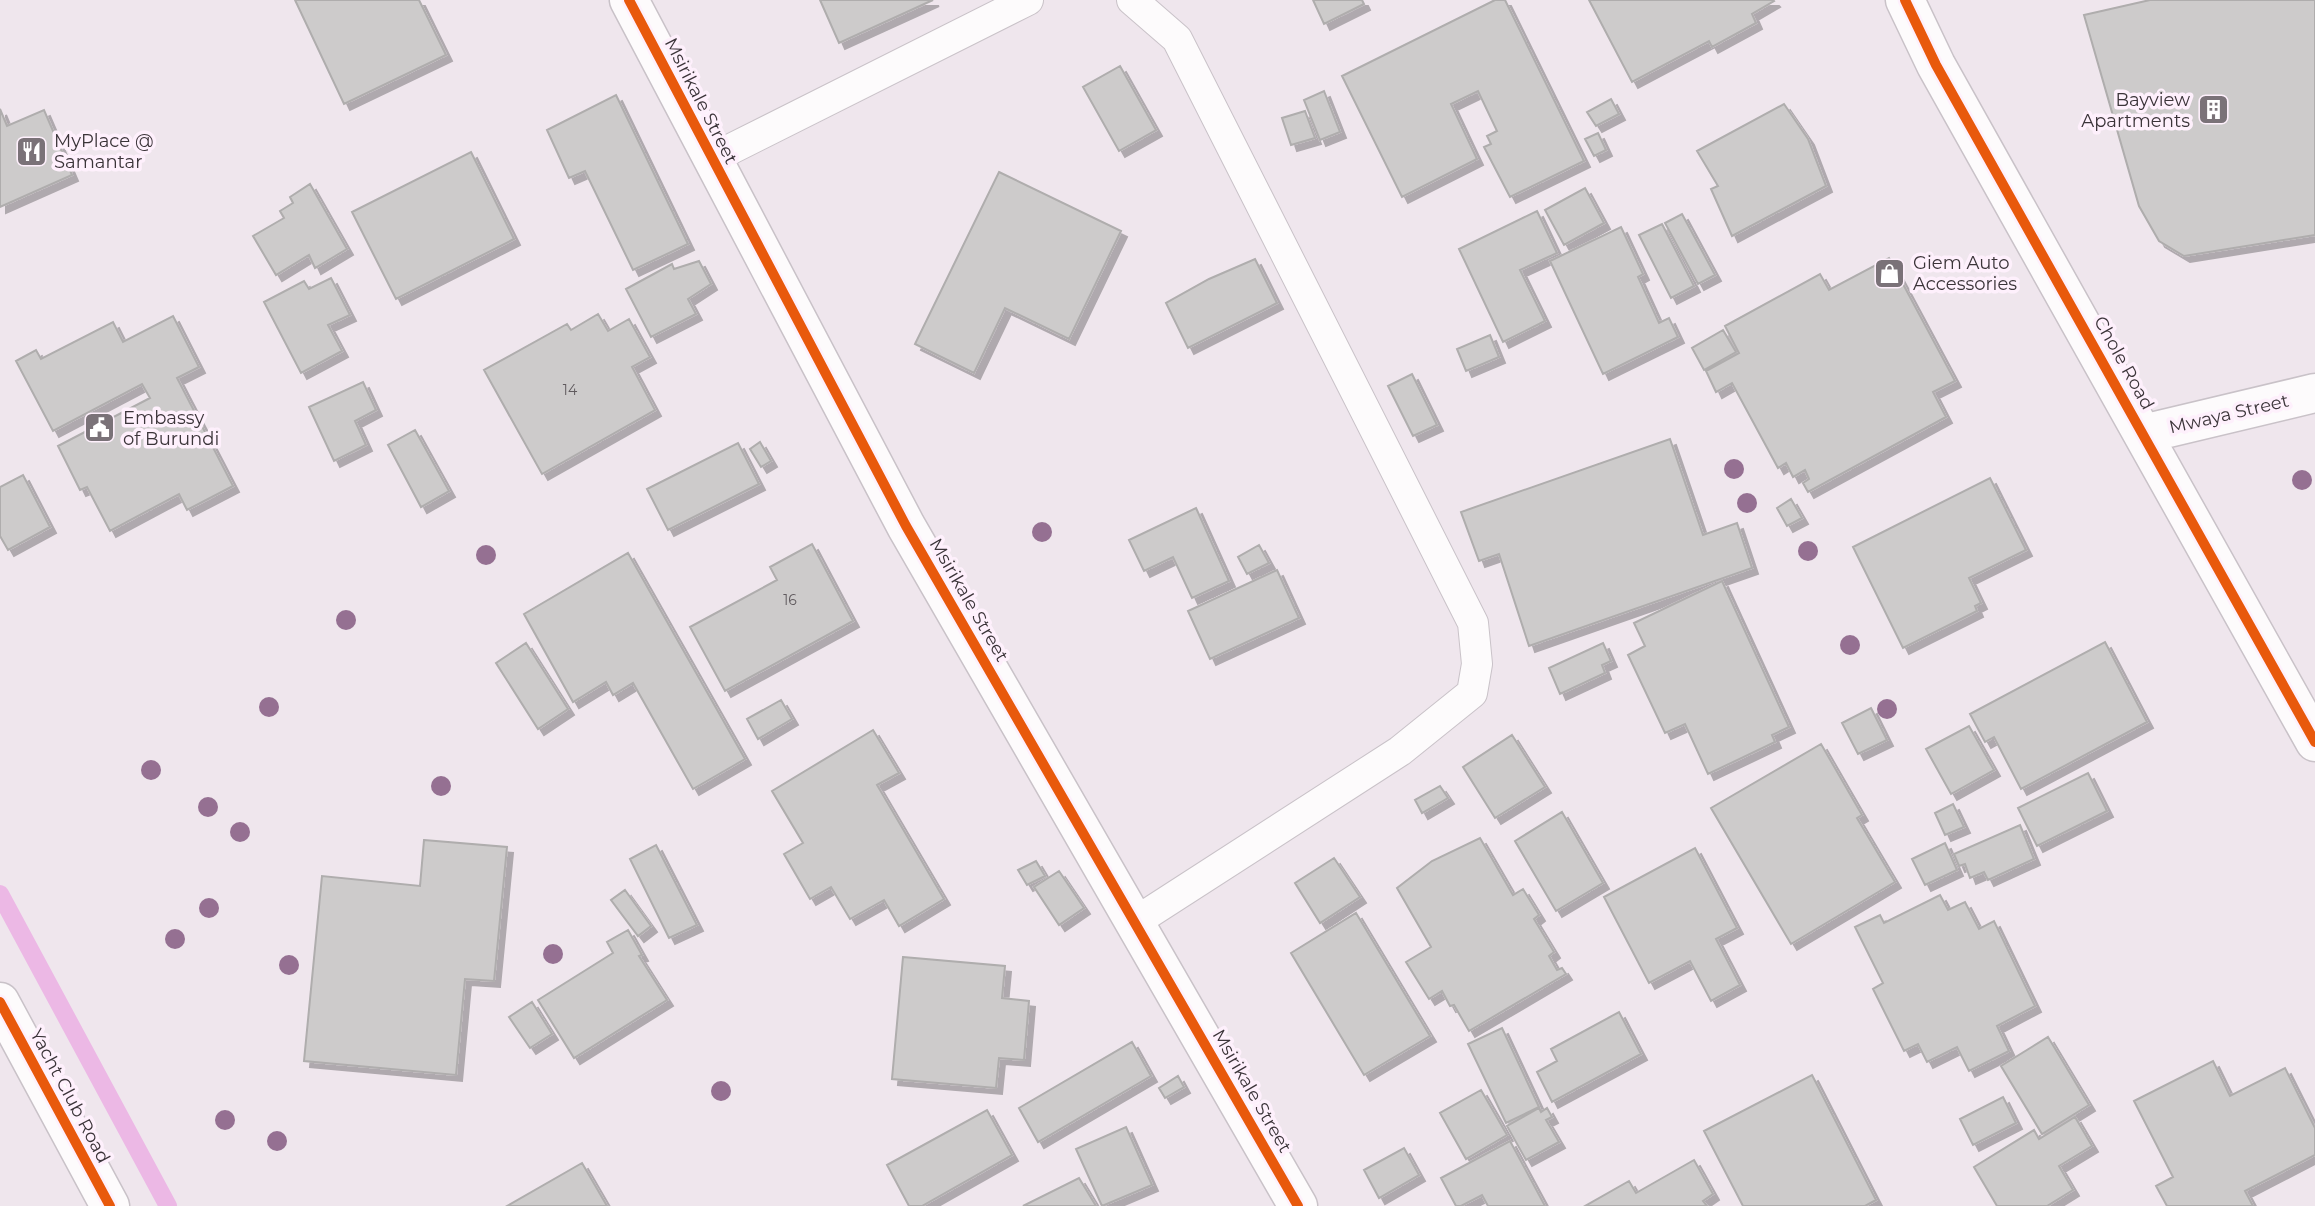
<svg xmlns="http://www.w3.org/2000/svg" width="2315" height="1206" font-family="Montserrat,sans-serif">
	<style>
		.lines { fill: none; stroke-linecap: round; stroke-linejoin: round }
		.stream { stroke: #ecb8e5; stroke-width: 18 }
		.building { fill: #cdcbcb; stroke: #afadad; stroke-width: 2; filter: url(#shadow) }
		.lane-casing { stroke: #c9c2c8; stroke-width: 32 }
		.street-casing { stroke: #c9c2c8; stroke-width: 41 }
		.secondary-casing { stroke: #c9c2c8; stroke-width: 41 }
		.lane { stroke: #fdfbfc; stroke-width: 30 }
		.street { stroke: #fdfbfc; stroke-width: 38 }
		.secondary { stroke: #fdfbfc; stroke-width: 38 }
		.cycleway-casing { stroke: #fef0fc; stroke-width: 15 }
		.cycleway { stroke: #e8590c; stroke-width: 10 }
		.tree { fill: #957092 }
		.labels { text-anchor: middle; stroke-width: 7; stroke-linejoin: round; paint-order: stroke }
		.number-label { font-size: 14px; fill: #605a5e }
		.poi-label { font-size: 18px; fill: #3b3439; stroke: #fef0fc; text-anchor: start }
		.street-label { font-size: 18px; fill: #3b3439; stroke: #fef0fc }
	</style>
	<defs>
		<filter id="shadow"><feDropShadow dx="6" dy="6" stdDeviation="0" flood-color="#0004"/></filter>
	</defs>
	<rect width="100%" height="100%" fill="#efe6ed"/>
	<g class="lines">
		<path class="stream" d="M0,894l168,312"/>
	</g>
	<path class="building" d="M295,0h124l27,55 -102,49z
		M820,0h113l-94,43z
		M1313,0h49l2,4 -40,20z
		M1495,0h10l79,161 -74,36 -26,-50 7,-3 -4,-8 10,-5 -19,-40 -27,13 26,55 -75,38 -60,-121z
		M1589,0h184l1,1 -22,13 4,9 -44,24 -3,-6 -77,41z
		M2150,0h165v235l-131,21 -25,-15 -20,-35 -55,-191z
		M1120,66l36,64 -37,21 -36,-64z
		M1324,91l16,41 -20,8 -16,-40z
		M616,95l72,149 -55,26 -48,-99 -16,7 -22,-48z
		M1611,99l8,15 -23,12 -9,-14z
		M1784,104l24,35 18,47 -94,50 -21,-47 7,-3 -21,-35z
		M0,109l7,17 37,-16 28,65 -72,32z
		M1305,111l10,27 -24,7 -9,-27z
		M1598,133l8,17 -12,6 -9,-17z
		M471,152l43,87 -118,60 -44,-87z
		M999,172l122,59 -52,108 -64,-31 -31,65 -59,-29z
		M310,184l37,65 -32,19 -6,-13 -33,20 -23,-39 31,-18 -4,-7 13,-8 -3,-6z
		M1585,188l19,35 -40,22 -19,-35z
		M1537,211l20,42 -37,17 25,51 -42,21 -44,-93z
		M1682,214l33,61 -17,9 -33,-61z
		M1662,224l32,62 -23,12 -32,-63z
		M1621,227l22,47 -5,3 21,46 10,-5 9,19 -75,37 -53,-113z
		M1889,258l66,123 -22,11 13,25 -138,75 -5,-9 6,-4 -4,-9 -12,7 -7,-14 -8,5 -46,-85 -16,9 -10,-21 33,-18 -14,-27 95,-52 9,16z
		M1255,259l22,44 -89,45 -22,-45 43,-24z
		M699,261l12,23 -23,15 8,15 -45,23 -25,-48 46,-25 2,5z
		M331,278l19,37 -22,10 14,26 -41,22 -37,-71 40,-21 5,8z
		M598,314l10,17 21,-12 21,38 -18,10 23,43 -113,64 -58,-104 83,-46 4,6z
		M173,316l26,51 -22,11 56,108 -46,24 -8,-16 -69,37 -23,-44 -7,3 -22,-44 92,-48 -8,-14 -89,47 -37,-70 20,-11 5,9 72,-37 10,20z
		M1723,330l13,22 -32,18 -12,-22z
		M1490,335l9,22 -33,14 -9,-22z
		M1412,374l25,51 -24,11 -25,-50z
		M363,382l13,28 -21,11 11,24 -32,16 -25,-54z
		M415,430l34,61 -28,16 -33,-62z
		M1670,439l33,96 34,-12 15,45 -223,78 -30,-92 -20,7 -18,-49z
		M760,442l11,19 -10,6 -11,-18z
		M738,443l21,41 -91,46 -21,-41z
		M23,475l27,52 -42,23 -8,-14v-49z
		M1990,478l36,72 -57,28 12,25 -6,3 2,5 -74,37 -50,-101z
		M1791,499l11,19 -15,8 -10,-18z
		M1196,508l33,73 -37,17 -19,-41 -29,14 -15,-31z
		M812,544l41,77 -128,70 -35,-64 87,-47 -7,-13z
		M1259,545l10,18 -22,11 -9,-17z
		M628,553l117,206 -52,30 -60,-106 -20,12 -7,-13 -33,20 -49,-88z
		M1277,570l22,48 -89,41 -22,-48z
		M1722,581l67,146 -17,8 3,7 -67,32 -23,-50 -20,9 -37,-78 17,-9 -11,-23z
		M2105,642l42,80 -126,67 -27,-52 -9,5 -15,-28z
		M526,643l42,66 -30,20 -42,-66z
		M1603,643l8,18 -9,4 3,8 -45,21 -11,-26z
		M781,700l11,19 -34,20 -11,-20z
		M1871,708l16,32 -29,14 -16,-31z
		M1969,726l25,44 -43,24 -25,-45z
		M873,730l26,43 -22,12 67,114 -45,27 -15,-26 -34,19 -19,-32 -21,12 -26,-45 19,-11 -31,-52z
		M1512,735l33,52 -50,31 -32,-51z
		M1821,744l41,71 -5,3 38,64 -104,62 -80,-136z
		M2088,773l19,38 -70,35 -19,-38z
		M1440,786l8,12 -26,15 -7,-13z
		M1953,804l11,23 -19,8 -10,-22z
		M1562,812l41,71 -47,28 -41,-70z
		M2020,825l14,34 -46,21 -4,-8 -14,6 -5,-14 -6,2 -5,-12z
		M1480,838l33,57 10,-6 16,26 -5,4 20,33 -5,4 8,14 5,-2 4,6 -97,57 -15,-26 -4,1 -8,-15 -13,8 -23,-37 25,-15 -34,-59 35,-27z
		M424,840l83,7 -13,134 -29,-2 -9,96 -152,-14 18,-185 98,10z
		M1945,843l12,27 -32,15 -13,-26z
		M656,845l41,80 -28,13 -39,-79z
		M1695,848l42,80 -21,11 24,46 -29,16 -21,-40 -41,22 -45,-86z
		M1334,858l26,39 -40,26 -25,-40z
		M1036,861l9,15 -18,9 -9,-15z
		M1059,871l25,37 -25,17 -25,-38z
		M625,890l26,36 -13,10 -27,-36z
		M1940,895l8,15 17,-8 14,27 15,-8 41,85 -38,20 12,25 -40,20 -12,-24 -30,15 -9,-18 -14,7 -31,-62 10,-6 -28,-56 25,-12 4,8z
		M1356,913l74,123 -66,39 -73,-122z
		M628,930l14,25 -3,1 28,44 -93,58 -36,-58 75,-47 -6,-11z
		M903,957l102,9 -3,32 27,3 -5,59 -25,-2 -3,30 -104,-9z
		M532,1002l20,32 -22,14 -21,-31z
		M1619,1012l22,42 -89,48 -15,-30 20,-11 -6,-12z
		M1502,1028l37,79 -33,16 -38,-79z
		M2048,1037l41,68 -47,29 -41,-68z
		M1132,1042l19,34 -113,66 -19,-34z
		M2213,1061l17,35 55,-28 30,60v27l-70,36 8,15h-86l-11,-20 17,-9 -39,-76z
		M1812,1075l64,125 -11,6h-122l-39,-75z
		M1178,1076l6,11 -19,11 -6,-10z
		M1481,1090l26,45 -41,24 -26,-46z
		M2003,1097l13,26 -43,22 -13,-26z
		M1539,1108l2,4 6,-4 5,9 -6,3 13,22 -33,18 -19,-34z
		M987,1110l25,45 -90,51h-13l-22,-41z
		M2075,1117l17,29 -33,20 14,24 -26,16h-50l-23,-39 60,-37 5,9z
		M1126,1127l26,58 -50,21 -26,-57z
		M1510,1141l35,65h-57l-6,-11 -21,11h-5l-15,-28z
		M1404,1148l15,27 -40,23 -15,-28z
		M1694,1160l19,34 -10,7 4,5h-122l44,-25 7,12z
		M582,1163l25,43h-100z
		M1079,1178l17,28h-73z"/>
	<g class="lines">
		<defs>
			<path id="lane" d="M1132,0l45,39 296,584 4,41 -5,29 -72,58 -265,171
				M711,159l317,-159"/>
			<path id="street" d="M629,0l277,526 392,680"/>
			<path id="secondary" d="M1905,0l31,65 379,677
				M2143,434l172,-41
				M0,1002l110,204"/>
		</defs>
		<use href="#lane" class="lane-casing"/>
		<use href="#street" class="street-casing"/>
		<use href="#secondary" class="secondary-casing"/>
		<use href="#lane" class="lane"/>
		<use href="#street" class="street"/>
		<use href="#secondary" class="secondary"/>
		<defs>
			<path id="cycleway" d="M629,0l277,526 392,680
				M1905,0l31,65 379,677
				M0,1002l110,204"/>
		</defs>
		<use href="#cycleway" class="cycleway-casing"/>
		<use href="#cycleway" class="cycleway"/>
	</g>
	<g class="tree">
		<circle cx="1734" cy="469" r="10"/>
		<circle cx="2302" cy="480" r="10"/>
		<circle cx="1747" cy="503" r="10"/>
		<circle cx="1042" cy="532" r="10"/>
		<circle cx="1808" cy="551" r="10"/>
		<circle cx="486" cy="555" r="10"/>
		<circle cx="346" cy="620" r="10"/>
		<circle cx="1850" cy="645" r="10"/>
		<circle cx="269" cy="707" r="10"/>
		<circle cx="1887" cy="709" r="10"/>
		<circle cx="151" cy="770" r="10"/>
		<circle cx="441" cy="786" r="10"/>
		<circle cx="208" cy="807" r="10"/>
		<circle cx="240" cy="832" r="10"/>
		<circle cx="209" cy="908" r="10"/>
		<circle cx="175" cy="939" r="10"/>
		<circle cx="553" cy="954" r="10"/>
		<circle cx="289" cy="965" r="10"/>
		<circle cx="721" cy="1091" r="10"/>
		<circle cx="225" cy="1120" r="10"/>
		<circle cx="277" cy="1141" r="10"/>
	</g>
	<defs>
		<symbol id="building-square" viewBox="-11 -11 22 22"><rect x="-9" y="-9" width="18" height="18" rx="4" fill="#7a7278" stroke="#fef0fc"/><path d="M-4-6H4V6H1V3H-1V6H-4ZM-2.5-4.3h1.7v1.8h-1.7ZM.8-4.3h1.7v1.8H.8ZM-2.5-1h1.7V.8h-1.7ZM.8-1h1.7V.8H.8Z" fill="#fff"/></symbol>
		<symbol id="restaurant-square" viewBox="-11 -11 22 22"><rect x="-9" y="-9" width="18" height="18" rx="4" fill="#7a7278" stroke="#fef0fc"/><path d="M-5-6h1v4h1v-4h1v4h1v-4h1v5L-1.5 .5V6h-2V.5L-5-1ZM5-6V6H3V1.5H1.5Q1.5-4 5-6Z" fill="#fff"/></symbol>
		<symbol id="shop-square" viewBox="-11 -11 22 22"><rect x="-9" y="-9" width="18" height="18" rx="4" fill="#7a7278" stroke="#fef0fc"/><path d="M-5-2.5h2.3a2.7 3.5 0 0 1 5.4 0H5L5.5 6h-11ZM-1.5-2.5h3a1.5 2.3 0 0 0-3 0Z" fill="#fff"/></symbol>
		<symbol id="civic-square" viewBox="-11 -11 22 22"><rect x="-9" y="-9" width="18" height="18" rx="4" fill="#7a7278" stroke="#fef0fc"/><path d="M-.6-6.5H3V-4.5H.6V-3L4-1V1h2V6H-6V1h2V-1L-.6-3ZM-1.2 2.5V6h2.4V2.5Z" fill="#fff"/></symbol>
	</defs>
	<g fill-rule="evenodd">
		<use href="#building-square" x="2196" y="92" width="35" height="35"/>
		<use href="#restaurant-square" x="14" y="134" width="35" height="35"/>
		<use href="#shop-square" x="1872" y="256" width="35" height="35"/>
		<use href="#civic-square" x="82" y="410" width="35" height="35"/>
	</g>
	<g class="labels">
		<g class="number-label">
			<text x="570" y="395">14</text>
			<text x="790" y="605">16</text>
		</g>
		<g class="poi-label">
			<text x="2190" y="106" text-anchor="end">Bayview<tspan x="2190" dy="21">Apartments</tspan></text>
			<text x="54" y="147">MyPlace @<tspan x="54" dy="21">Samantar</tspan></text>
			<text x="1913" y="269">Giem Auto<tspan x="1913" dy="21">Accessories</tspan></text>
			<text x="123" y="424">Embassy<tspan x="123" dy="21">of Burundi</tspan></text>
		</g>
		<g class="street-label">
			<text transform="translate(701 101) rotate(63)" y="6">Msirikale Street</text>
			<text transform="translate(2124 363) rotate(61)" y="6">Chole Road</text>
			<text transform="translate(2229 414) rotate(-13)" y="6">Mwaya Street</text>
			<text transform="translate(969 600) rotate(60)" y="6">Msirikale Street</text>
			<text transform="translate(1252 1091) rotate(60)" y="6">Msirikale Street</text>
			<text transform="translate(70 1096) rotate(62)" y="6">Yacht Club Road</text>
		</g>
	</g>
</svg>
